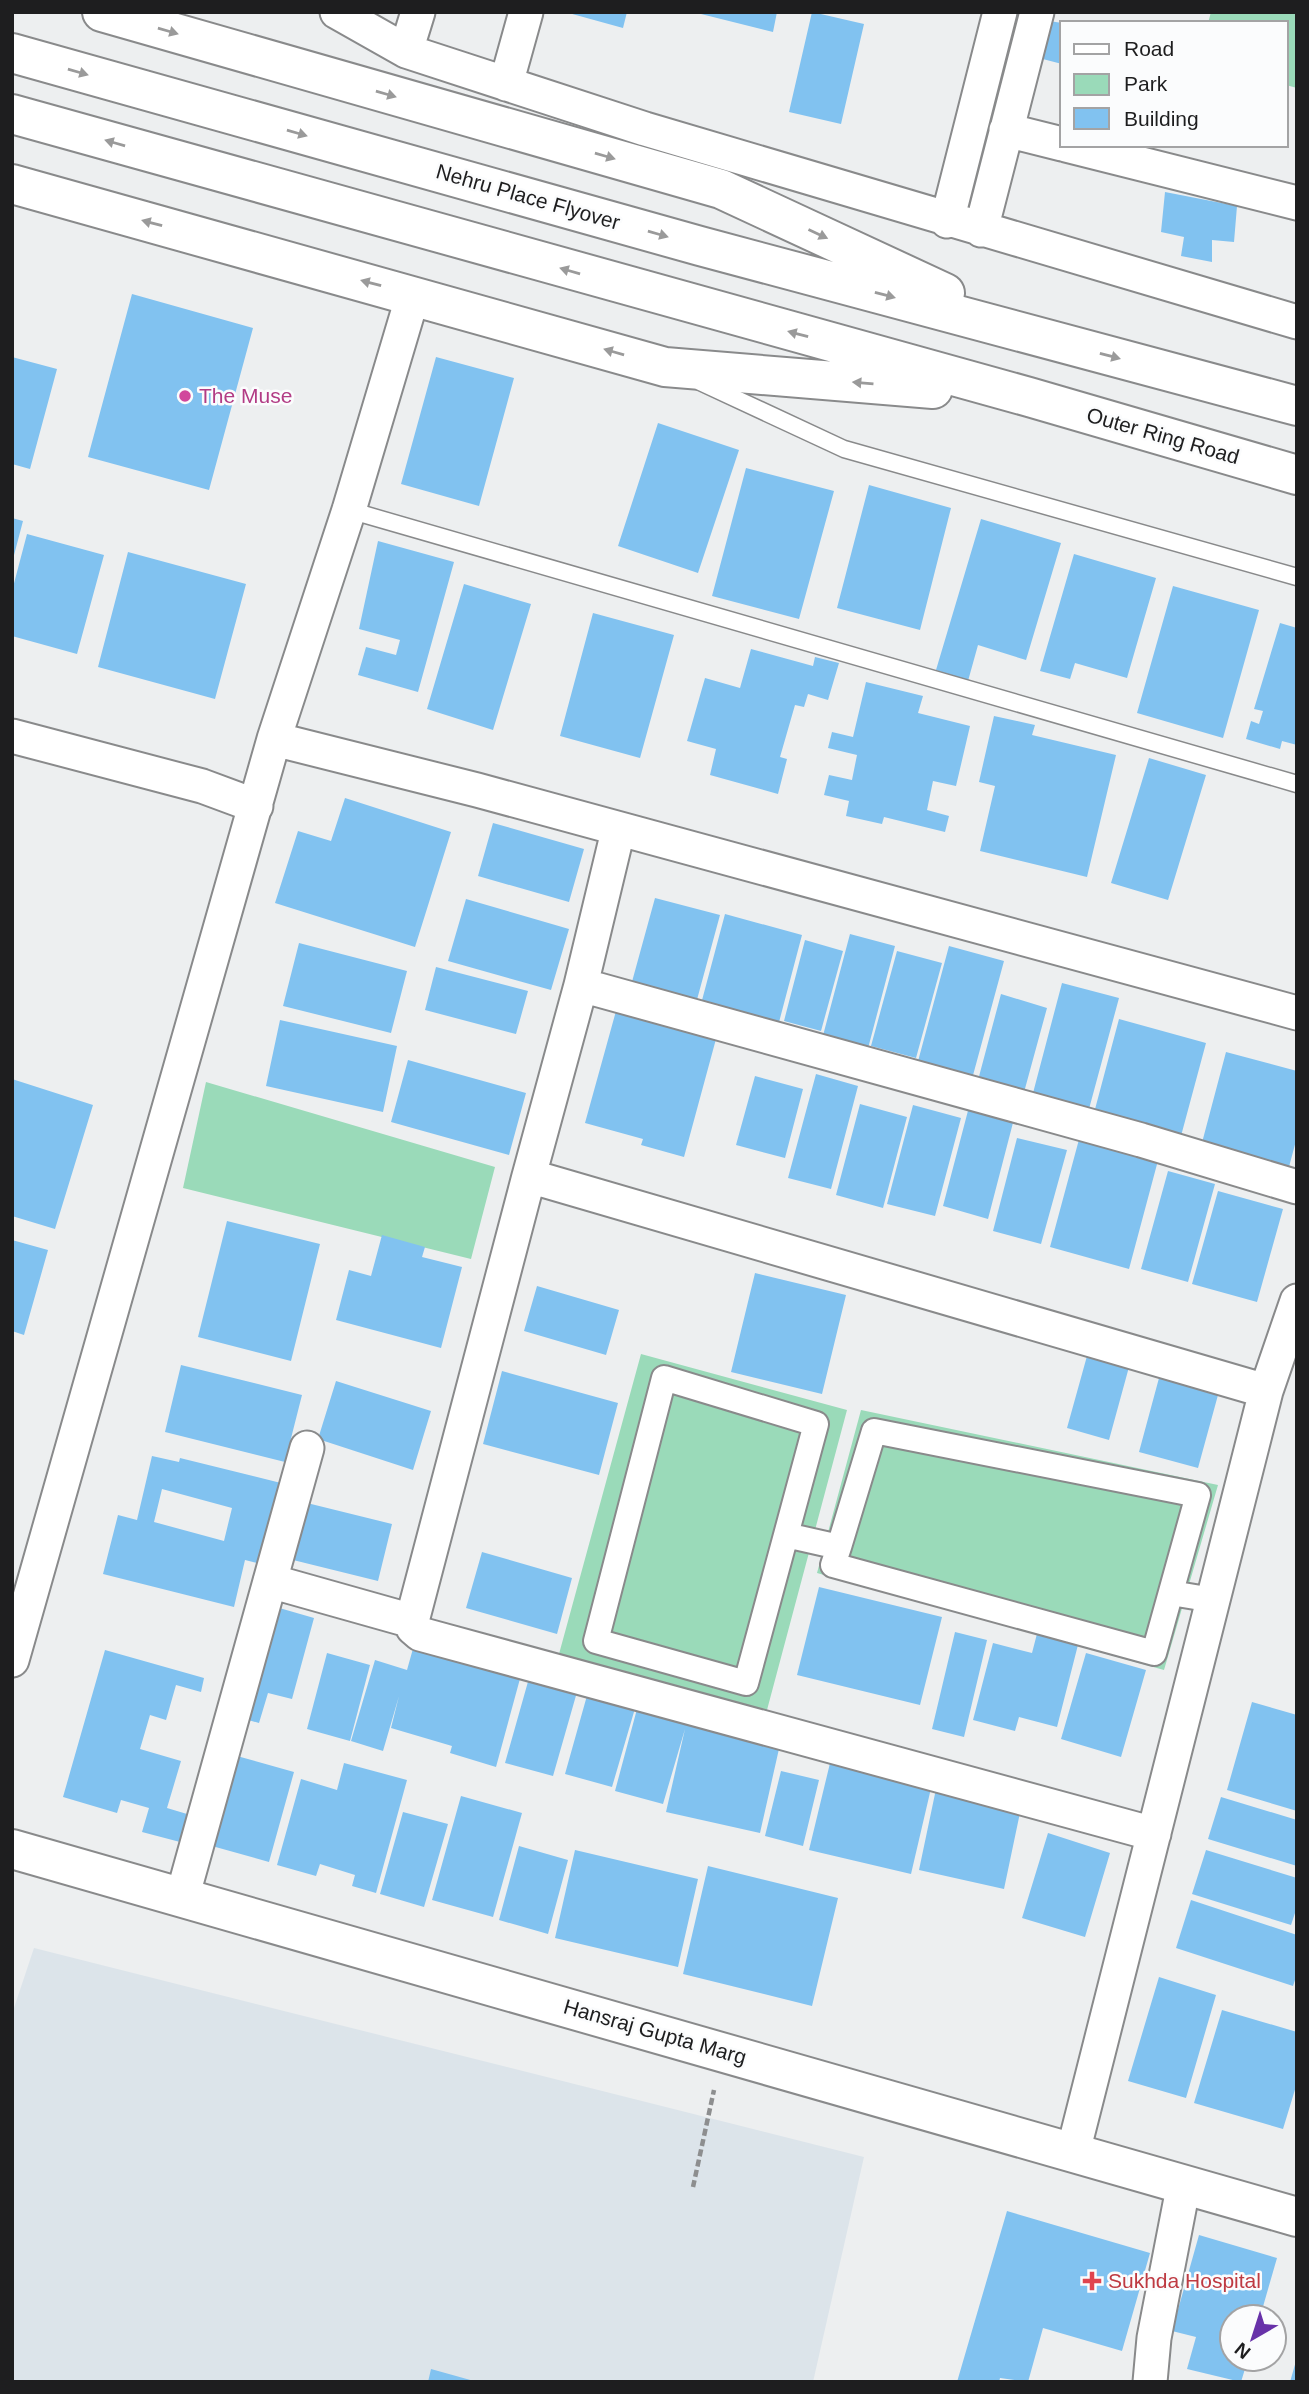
<svg xmlns="http://www.w3.org/2000/svg" width="1309" height="2394" font-family="Helvetica,sans-serif">
	<style>
		.built { fill: #dce4ea }
		.green { fill: #9adab9 }
		.building { fill: #81c2f0; fill-rule: evenodd }
		.lines { fill: none; stroke-linecap: round; stroke-linejoin: round }
		.service-casing { stroke: #898a8b; stroke-width: 19 }
		.pedestrian-casing { stroke: #898a8b; stroke-width: 28 }
		.minor-casing { stroke: #898a8b; stroke-width: 37 }
		.tertiary-casing { stroke: #898a8b; stroke-width: 42 }
		.primary-casing { stroke: #898a8b; stroke-width: 42 }
		.path { stroke: #8d8e8f; stroke-width: 4.5; stroke-dasharray: 7 3.5; stroke-linecap: butt }
		.service { stroke: #fff; stroke-width: 16 }
		.pedestrian { stroke: #fff; stroke-width: 24 }
		.minor { stroke: #fff; stroke-width: 33 }
		.tertiary { stroke: #fff; stroke-width: 38 }
		.primary { stroke: #fff; stroke-width: 38 }
		.oneway { fill: #9a9a9a }
		.hotel-dot { fill: #d1479c; stroke: #fbfcfd; stroke-width: 2.5 }
		.health-dot { fill: #e0444e; stroke: #fbfcfd; stroke-width: 2.5 }
		.labels { text-anchor: middle; stroke-width: 5; stroke-linejoin: round; paint-order: stroke }
		.street-label { font-size: 21px; fill: #1e1e1f; stroke: #fbfcfd }
		.hotel-label { font-size: 21px; fill: #b23c85; stroke: #fbfcfd; text-anchor: start }
		.health-label { font-size: 21px; fill: #be3a42; stroke: #fbfcfd; text-anchor: start }
	</style>
	<rect width="100%" height="100%" fill="#edeff0"/>
	<path class="built" d="M34,1948l830,209 -51,225h-801v-368z"/>
	<path class="green" d="M1211,12h86v76l-11,-3v-62h-78z
		M206,1082l289,85 -24,92 -288,-71z
		M641,1354l206,56 -80,300 -208,-56z
		M861,1410l357,75 -54,185 -347,-97z"/>
	<path class="building" d="M565,12h62l-4,16z
		M693,12h84l-4,20z
		M812,12l52,12 -23,100 -52,-12z
		M1043,20l19,3v41l-27,-7z
		M1165,192l72,14 -3,36 -22,-2v22l-31,-6 3,-19 -23,-5z
		M132,294l121,34 -44,162 -121,-33z
		M12,357l45,12 -27,100 -18,-5z
		M436,357l78,21 -35,128 -78,-22z
		M658,423l81,27 -41,123 -80,-27z
		M746,468l88,23 -35,128 -87,-23z
		M869,485l82,23 -31,122 -83,-22z
		M12,518l11,3 -10,38h-1z
		M981,519l80,24 -35,117 -48,-15 -10,36 -32,-11z
		M27,534l77,21 -27,99 -65,-18v-45z
		M378,541l76,21 -36,130 -60,-17 8,-28 30,8 4,-15 -41,-11z
		M128,552l118,32 -31,115 -117,-32z
		M1074,554l82,24 -29,100 -52,-15 -5,16 -30,-8z
		M464,584l67,20 -38,126 -66,-21z
		M1173,586l86,24 -36,128 -86,-25z
		M593,613l81,22 -34,123 -80,-22z
		M1280,623l17,5v117l-15,-4 -2,8 -34,-10 5,-18 8,3 4,-13 -9,-2z
		M751,649l62,17 2,-9 24,6 -11,37 -20,-6 -4,13 -9,-2 -15,52 7,2 -9,35 -68,-19 6,-26 -29,-8 18,-63 35,10z
		M866,682l57,14 -5,17 52,13 -14,60 -23,-5 -6,29 22,6 -4,16 -61,-15 -2,7 -36,-8 3,-15 -25,-6 5,-20 23,5 5,-25 -29,-7 4,-16 21,5z
		M994,716l41,9 -3,10 84,20 -29,122 -107,-26 15,-65 -16,-4z
		M1149,758l57,17 -38,125 -57,-17z
		M345,798l106,34 -36,115 -140,-44 23,-72 33,10z
		M493,823l91,26 -15,53 -91,-26z
		M655,898l65,17 -25,92 -65,-18z
		M466,899l103,30 -18,61 -103,-29z
		M725,914l77,21 -24,91 -77,-22z
		M850,934l45,12 -29,110 -45,-13z
		M805,940l38,11 -22,80 -37,-10z
		M299,943l108,28 -16,62 -108,-27z
		M949,946l55,15 -32,118 -55,-14z
		M897,951l45,12 -26,95 -45,-12z
		M436,967l92,24 -12,43 -91,-24z
		M1062,983l57,15 -30,111 -56,-16z
		M1001,994l46,14 -24,88 -46,-12z
		M616,1011l100,28 -32,118 -43,-12 2,-6 -58,-16z
		M1119,1019l87,24 -25,93 -87,-23z
		M280,1020l117,26 -14,66 -117,-26z
		M1226,1052l71,19v66l-11,41 -87,-24z
		M408,1060l118,33 -17,62 -118,-33z
		M816,1074l42,12 -27,103 -43,-11z
		M755,1076l48,13 -18,69 -49,-13z
		M12,1079l81,26 -38,124 -43,-13z
		M970,1103l45,12 -27,104 -45,-13z
		M860,1104l47,13 -24,91 -47,-13z
		M913,1105l48,13 -26,98 -48,-12z
		M1081,1132l79,21 -31,116 -79,-22z
		M1017,1138l50,12 -26,94 -48,-13z
		M1168,1171l47,13 -27,98 -47,-13z
		M1218,1191l65,18 -26,93 -65,-18z
		M227,1221l93,23 -29,117 -93,-24z
		M382,1235l43,12 -3,10 40,10 -21,81 -105,-28 13,-50 22,6z
		M12,1240l36,10 -24,85 -12,-4z
		M755,1273l91,22 -24,99 -91,-22z
		M537,1286l82,24 -13,45 -82,-24z
		M1087,1356l42,11 -20,73 -42,-12z
		M181,1365l121,30 -17,67 -120,-30z
		M502,1371l116,32 -19,72 -116,-31z
		M1159,1378l59,17 -20,73 -59,-16z
		M336,1381l95,30 -18,59 -95,-31z
		M152,1456l27,6 1,-4 101,25 -20,81 -16,-4 -11,47 -131,-33 15,-59 19,5zM162,1489l70,19 -8,33 -70,-19z
		M303,1502l89,22 -14,57 -89,-22z
		M482,1552l90,26 -15,56 -91,-26z
		M819,1587l123,30 -22,88 -123,-30z
		M269,1605l45,13 -22,81 -24,-6 -9,30 -21,-6z
		M1039,1626l41,11 -23,90 -38,-10 -4,14 -42,-11 20,-77 39,10z
		M955,1632l32,8 -23,97 -32,-8z
		M414,1645l107,30 -25,92 -46,-14 2,-7 -61,-18 8,-32 -16,55 -32,-10 24,-81 32,10z
		M105,1650l99,28 -3,14 -25,-7 -10,35 -16,-5 -10,34 41,12 -14,47 20,6 -7,28 -38,-10 7,-24 -28,-8 -4,13 -54,-16z
		M327,1653l43,12 -20,76 -43,-12z
		M1086,1653l60,17 -25,87 -60,-18z
		M531,1671l48,14 -26,91 -48,-13z
		M588,1692l48,13 -24,82 -47,-13z
		M1252,1702l45,13v96l-70,-21z
		M637,1709l144,31 -21,93 -94,-21 19,-83 -22,75 -48,-13z
		M237,1756l57,16 -25,90 -57,-16z
		M831,1759l101,25 -21,90 -102,-24z
		M344,1763l63,17 -31,113 -24,-7 3,-11 -35,-11 -4,12 -39,-11 24,-86 36,11z
		M781,1771l38,9 -16,66 -38,-10z
		M936,1789l85,19 -17,81 -85,-19z
		M461,1796l61,17 -29,104 -61,-17z
		M1221,1797l76,23v46l-89,-27z
		M403,1812l45,12 -24,83 -44,-13z
		M1048,1833l62,20 -25,84 -63,-19z
		M519,1846l49,14 -20,74 -49,-14z
		M575,1850l123,29 -20,88 -123,-29z
		M1206,1850l91,28v29l-6,18 -99,-31z
		M708,1866l130,32 -26,108 -129,-32z
		M1191,1900l106,35v39l-4,12 -117,-38z
		M1159,1977l57,18 -30,103 -58,-17z
		M1222,2010l75,22v51l-14,46 -89,-26z
		M1007,2211l143,42 -28,98 -79,-23 -15,54 -28,-4 -1,4h-42z
		M1199,2235l78,23 -17,59h-28v42h16l-7,23 -54,-13 9,-32 -24,-6z
		M1296,2361l1,21h-7z
		M431,2369l43,12 -1,1h-45z"/>
	<g class="lines">
		<defs>
			<path id="service" d="M700,382l144,67 453,128
				M349,510l948,274"/>
			<path id="pedestrian" d="M664,1378l152,46 -70,259 -150,-42z
				M786,1535l53,12 -6,18 321,88 44,-158 -324,-64 -35,116
				M1171,1593l42,7"/>
			<path id="minor" d="M337,12l69,39 239,78 652,193
				M406,51l12,-39
				M506,84l20,-72
				M1006,130l56,14
				M1066,145l231,58
				M947,221l53,-209
				M981,230l56,-218
				M12,736l190,50 54,20
				M274,739l203,51 820,223
				M618,831l-37,154 -52,191 737,215
				M581,985l560,155 156,47
				M529,1176l-117,445 1,7 7,6 734,200
				M270,1581l142,40
				M12,1660l262,-921 75,-229 64,-215
				M182,1898l125,-450
				M1073,2152l193,-761 31,-90
				M1150,2382l4,-44 30,-155"/>
			<path id="tertiary" d="M12,1849l1285,368"/>
			<path id="primary" d="M102,12l619,177 224,104
				M12,53l688,193 597,160
				M12,114l1017,283 268,78
				M12,184l653,183 268,22"/>
		</defs>
		<use href="#service" class="service-casing"/>
		<use href="#pedestrian" class="pedestrian-casing"/>
		<use href="#minor" class="minor-casing"/>
		<use href="#tertiary" class="tertiary-casing"/>
		<use href="#primary" class="primary-casing"/>
		<path class="path" d="M693,2187l21,-97"/>
		<use href="#service" class="service"/>
		<use href="#pedestrian" class="pedestrian"/>
		<use href="#minor" class="minor"/>
		<use href="#tertiary" class="tertiary"/>
		<use href="#primary" class="primary"/>
	</g>
	<defs><path id="oneway-solid" d="M-6-.8H1V-3.2L6.5 0L1 3.2V.8H-6Z" transform="scale(1.75)"/></defs>
	<g class="oneway">
		<use href="#oneway-solid" transform="translate(168 31) rotate(16)"/>
		<use href="#oneway-solid" transform="translate(78 72) rotate(16)"/>
		<use href="#oneway-solid" transform="translate(386 94) rotate(16)"/>
		<use href="#oneway-solid" transform="translate(297 133) rotate(16)"/>
		<use href="#oneway-solid" transform="translate(115 143) rotate(-164)"/>
		<use href="#oneway-solid" transform="translate(605 156) rotate(16)"/>
		<use href="#oneway-solid" transform="translate(152 223) rotate(-165)"/>
		<use href="#oneway-solid" transform="translate(658 234) rotate(16)"/>
		<use href="#oneway-solid" transform="translate(818 234) rotate(25)"/>
		<use href="#oneway-solid" transform="translate(570 271) rotate(-164)"/>
		<use href="#oneway-solid" transform="translate(371 283) rotate(-165)"/>
		<use href="#oneway-solid" transform="translate(885 295) rotate(15)"/>
		<use href="#oneway-solid" transform="translate(798 334) rotate(-165)"/>
		<use href="#oneway-solid" transform="translate(614 352) rotate(-164)"/>
		<use href="#oneway-solid" transform="translate(1110 356) rotate(15)"/>
		<use href="#oneway-solid" transform="translate(863 383) rotate(-175)"/>
	</g>
	<circle class="hotel-dot" cx="185" cy="396" r="7"/>
	<path class="health-dot" d="M1088.5 2270.5h7v7h7v7h-7v7h-7v-7h-7v-7h7z"/>
	<g class="labels">
		<g class="street-label">
			<text transform="translate(528 197) rotate(16)" y="7">Nehru Place Flyover</text>
			<text transform="translate(1163 436) rotate(16)" y="7">Outer Ring Road</text>
			<text transform="translate(655 2032) rotate(16)" y="7">Hansraj Gupta Marg</text>
		</g>
		<g class="hotel-label">
			<text x="199" y="403">The Muse</text>
		</g>
		<g class="health-label">
			<text x="1108" y="2288">Sukhda Hospital</text>
		</g>
	</g>
	<rect width="1309" height="2394" fill="none" stroke="#1e1e1f" stroke-width="28"/>
	<rect x="1060" y="21" width="228" height="126" fill="#fbfcfd" stroke="#a3a3a4" stroke-width="2"/>
	<rect x="1074" y="44" width="35" height="10" fill="#ffffff" stroke="#a3a3a4" stroke-width="2"/>
	<text x="1124" y="56" font-size="21" fill="#1e1e1f">Road</text>
	<rect x="1074" y="74" width="35" height="21" fill="#9adab9" stroke="#a3a3a4" stroke-width="2"/>
	<text x="1124" y="91" font-size="21" fill="#1e1e1f">Park</text>
	<rect x="1074" y="108" width="35" height="21" fill="#81c2f0" stroke="#a3a3a4" stroke-width="2"/>
	<text x="1124" y="126" font-size="21" fill="#1e1e1f">Building</text>
	<g transform="translate(1253 2338) rotate(219)"><circle r="33" fill="#fbfcfd" stroke="#a3a3a4" stroke-width="2"/>
	<path d="M0-5L12 26L0 18L-12 26Z" fill="#6832a9"/>
	<text y="-10" font-size="19" font-weight="bold" text-anchor="middle" fill="#1e1e1f">N</text>
	</g>
</svg>
